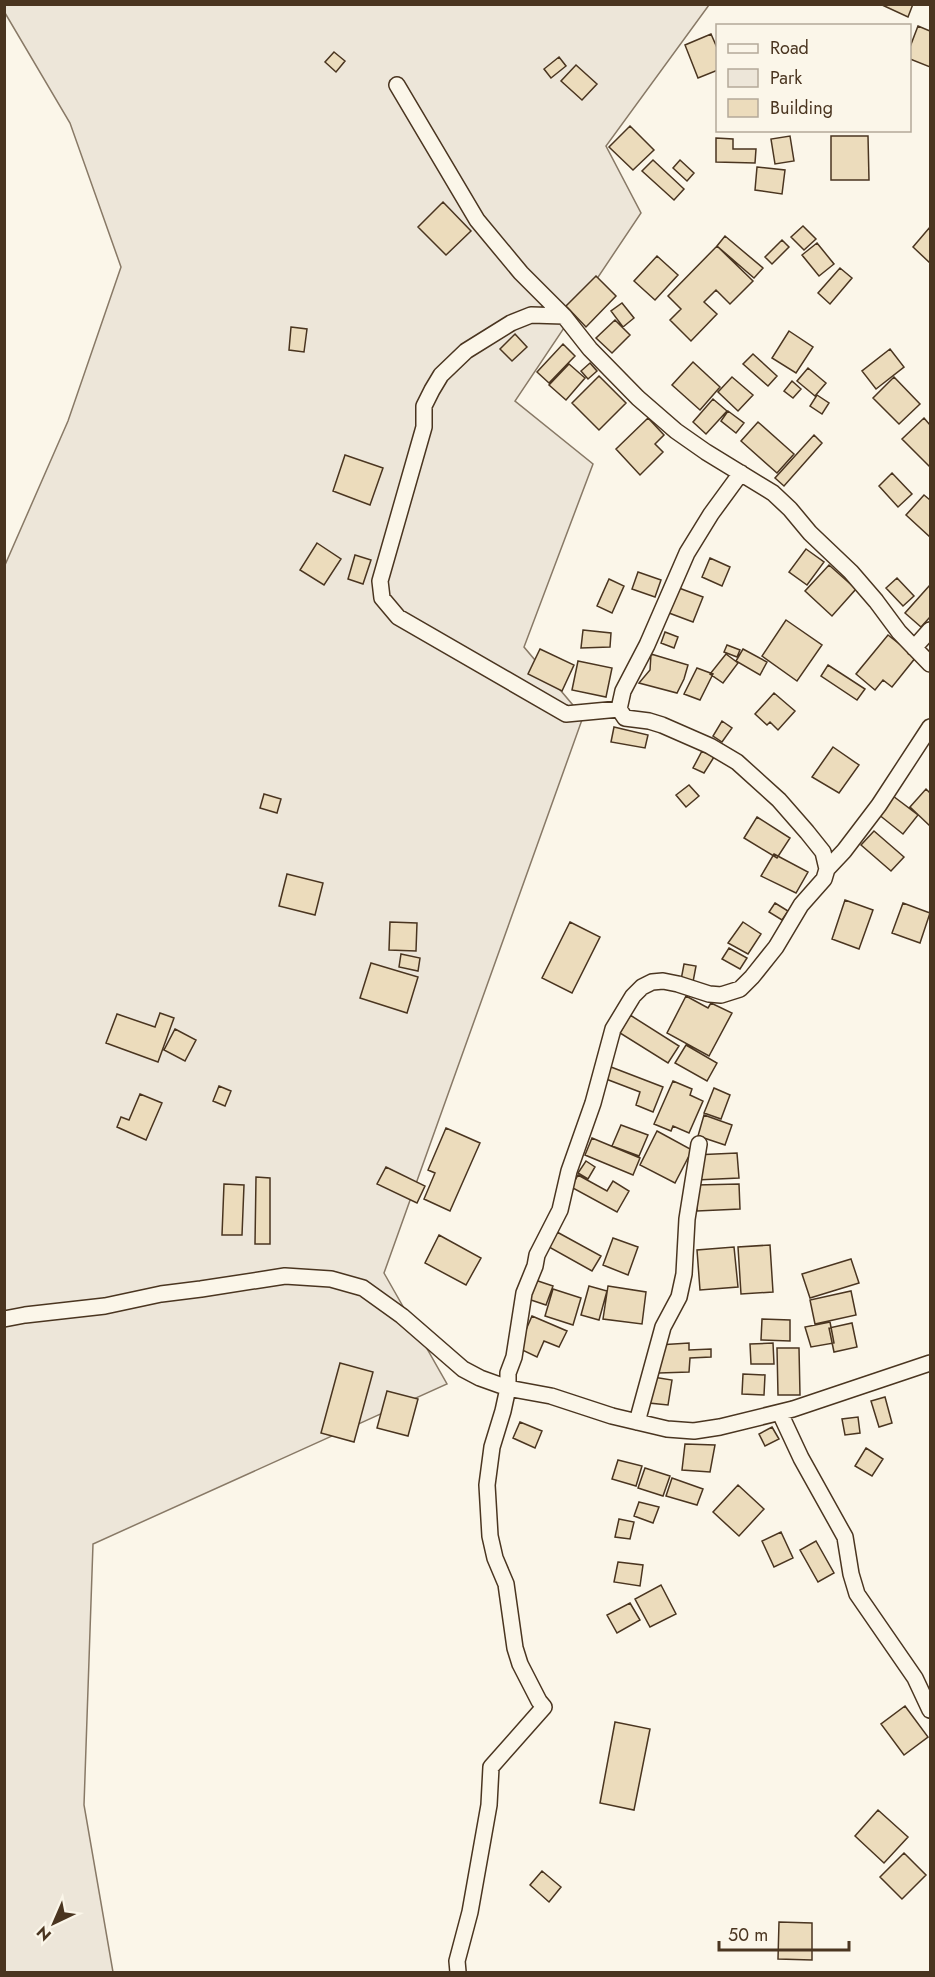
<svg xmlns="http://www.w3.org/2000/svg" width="935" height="1977" font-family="Jost,sans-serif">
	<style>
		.green { fill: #ede6d9; stroke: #887966; stroke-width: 1.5 }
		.building { fill: #ecdcbc; stroke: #4a3520; stroke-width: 1.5 }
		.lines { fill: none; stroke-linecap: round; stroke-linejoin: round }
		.street-casing { stroke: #4a3520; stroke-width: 18 }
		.street { stroke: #fbf6e9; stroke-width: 15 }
	</style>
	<rect width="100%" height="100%" fill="#fbf6e9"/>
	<path class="green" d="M5,5h704l-103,141 35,67 -126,188 78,63 -69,183 59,70 -199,556 63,111 -354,160 -9,261 29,167h-108v-1407l63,-144 53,-154 -51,-144 -65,-110z"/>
	<path class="building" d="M880,4h33l-5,13z
		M918,26l12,5v36l-20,-8v-12z
		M711,34l7,16v20l-20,8 -13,-33z
		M334,52l11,9 -9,11 -11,-10z
		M559,57l7,9 -15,12 -7,-9z
		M576,65l21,19 -15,16 -21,-19z
		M630,126l24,24 -21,20 -24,-23z
		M790,136l4,25 -19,3 -4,-25z
		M831,136h37l1,44h-38z
		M716,138l17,1v10h23l-1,14 -39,-1z
		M653,160l31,29 -10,11 -32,-29z
		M680,160l14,13 -7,8 -14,-13z
		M757,167l28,3 -3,24 -27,-4z
		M443,202l28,29 -25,24 -28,-28z
		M803,226l13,13 -12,11 -13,-13z
		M930,227v36l-17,-16z
		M725,236l38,32 -9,10 -37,-32z
		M782,240l7,7 -17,17 -7,-7z
		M817,243l17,21 -15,12 -17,-21z
		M717,246l36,35 -23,23 -14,-14 -12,12 13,12 -26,27 -21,-21 11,-11 -13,-13z
		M657,256l21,19 -23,25 -21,-19z
		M840,268l12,10 -22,26 -12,-11z
		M596,276l20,20 -30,31 -20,-21z
		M622,303l12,15 -11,9 -12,-16z
		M615,320l15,15 -18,18 -16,-15z
		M291,327l16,2 -3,23 -15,-2z
		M789,331l24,16 -17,26 -24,-15z
		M515,334l12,13 -15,14 -12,-12z
		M563,344l12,12 -26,27 -12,-11z
		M890,349l14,18 -28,22 -14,-18z
		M753,354l24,22 -9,10 -25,-22z
		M693,362l27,25 -20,23 -28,-25z
		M590,363l7,8 -9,8 -7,-8z
		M569,364l16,14 -19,22 -17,-15z
		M808,368l18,15 -11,13 -18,-15z
		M599,376l27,27 -27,27 -27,-27z
		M732,377l21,18 -15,16 -20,-19z
		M894,377l26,27 -21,20 -26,-26z
		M792,381l9,8 -8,9 -9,-7z
		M817,395l12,8 -7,11 -12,-8z
		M713,399l14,12 -21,23 -13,-12z
		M728,411l16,12 -8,10 -15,-12z
		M648,418l16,17 -9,9 8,8 -23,23 -24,-26z
		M924,418l6,7v42l-28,-28z
		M758,422l36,32 -17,19 -36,-32z
		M814,435l8,8 -38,43 -9,-8z
		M345,455l38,13 -13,37 -37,-14z
		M892,473l20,21 -14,13 -19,-21z
		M924,495l6,5v37l-24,-22z
		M317,543l24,16 -17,26 -24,-15z
		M806,549l18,13 -17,23 -18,-13z
		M355,555l16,5 -8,24 -15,-5z
		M710,558l20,9 -8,19 -20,-9z
		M829,565l27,24 -24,27 -27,-25z
		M638,572l23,8 -6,17 -23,-8z
		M897,578l17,18 -11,10 -17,-18z
		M609,579l15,7 -12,27 -15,-7z
		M930,585v32l-9,10 -16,-14z
		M679,588l24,9 -10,25 -24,-9z
		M786,620l36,25 -25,36 -35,-25z
		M583,630l28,3 -1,14 -29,1z
		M665,632l13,5 -4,11 -13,-5z
		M888,635l28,22 -24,30 -9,-7 -8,10 -19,-16z
		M727,645l13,5 -3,7 -13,-5z
		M540,649l34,16 -12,26 -34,-17z
		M743,649l24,13 -7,13 -24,-14z
		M651,654l37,11 -4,14 -7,14 -38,-10 11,-13z
		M726,654l12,9 -15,20 -13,-9z
		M578,661l34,7 -6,29 -34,-7z
		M828,665l37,24 -8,11 -36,-24z
		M697,668l16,6 -13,26 -16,-6z
		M774,693l21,18 -17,19 -8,-8 -3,3 -12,-11z
		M722,721l10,7 -10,14 -9,-6z
		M614,727l34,8 -3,13 -34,-6z
		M833,747l26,18 -20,28 -27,-16z
		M702,751l12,6 -10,16 -11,-5z
		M689,785l10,11 -13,11 -10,-12z
		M926,789l4,4v33l-20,-19z
		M264,794l17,5 -4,14 -17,-5z
		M893,796l25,19 -15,19 -25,-20z
		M757,817l33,21 -13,20 -33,-20z
		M874,831l30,26 -13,14 -30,-26z
		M774,854l34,18 -12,21 -35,-17z
		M287,874l36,9 -8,32 -36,-9z
		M845,900l28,10 -14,39 -27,-10z
		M775,903l13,8 -6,9 -13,-8z
		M903,903l27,10 -10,30 -28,-10z
		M390,922l27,1 -1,28 -27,-1z
		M570,922l30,15 -28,56 -30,-15z
		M743,922l18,12 -13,20 -20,-11z
		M729,948l18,10 -7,11 -18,-10z
		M401,954l19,4 -2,13 -19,-4z
		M371,963l47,14 -11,36 -47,-15z
		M684,964l12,2 -3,16 -12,-2z
		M686,996l22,12 3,-5 21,10 -23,43 -42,-23z
		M160,1013l14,5 -16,44 -52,-19 11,-29 38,13z
		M630,1015l49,31 -11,17 -48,-30z
		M175,1029l21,11 -11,21 -21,-11z
		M686,1045l31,18 -10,18 -32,-18z
		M611,1067l52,20 -10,25 -17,-7 4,-13 -34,-13z
		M673,1081l19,8 -2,6 13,6 -14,32 -16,-7 -2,5 -17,-7z
		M219,1086l12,5 -6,15 -12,-5z
		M714,1088l16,7 -9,24 -17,-6z
		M140,1094l22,9 -16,37 -29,-13 4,-10 8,3z
		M704,1115l28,10 -7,20 -27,-9z
		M621,1125l27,10 -9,21 -27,-10z
		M446,1128l34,15 -30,68 -26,-12 11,-26 -7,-3z
		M657,1131l35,19 -17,33 -35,-18z
		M592,1138l48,20 -7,17 -48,-20z
		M737,1153l2,25 -43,2 -2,-25z
		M586,1161l9,6 -7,12 -10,-6z
		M386,1167l39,19 -8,17 -40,-19z
		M578,1175l29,16 6,-10 16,10 -12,21 -46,-25z
		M256,1177l14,1v66h-15z
		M224,1184l20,1 -2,50h-20z
		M739,1184l1,25 -43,2 -1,-26z
		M557,1232l44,24 -9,15 -43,-24z
		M439,1235l42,23 -15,27 -41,-22z
		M613,1238l25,9 -10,28 -25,-10z
		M770,1245l3,47 -32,2 -3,-47z
		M734,1247l4,40 -38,3 -3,-40z
		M851,1259l8,24 -49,15 -8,-24z
		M532,1279l21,7 -7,19 -21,-7z
		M589,1286l18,5 -8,29 -18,-5z
		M608,1286l38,6 -4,32 -39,-5z
		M553,1289l28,9 -8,27 -28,-9z
		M851,1291l5,24 -41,9 -5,-24z
		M532,1316l35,15 -8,16 -15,-6 -7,16 -19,-9z
		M762,1319l28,1v21l-29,-1z
		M830,1322l4,21 -23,4 -6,-20z
		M852,1323l5,24 -23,5 -5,-24z
		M689,1343v7l22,-1v8l-21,1 -1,14 -30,1 -1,-28z
		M773,1343l1,21h-23l-1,-20z
		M777,1348h22l1,47h-22z
		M340,1363l33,9 -19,70 -33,-9z
		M743,1374l22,1 -1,20 -22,-1z
		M653,1377l19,3 -4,25 -19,-2z
		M387,1391l31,8 -10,37 -31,-8z
		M885,1397l7,26 -13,4 -8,-26z
		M858,1417l2,16 -15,2 -3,-16z
		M520,1422l22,9 -7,17 -22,-10z
		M772,1427l7,12 -14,7 -6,-12z
		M685,1444l30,1 -5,27 -28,-2z
		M866,1448l17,11 -11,17 -17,-10z
		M618,1460l24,6 -6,20 -24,-7z
		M645,1468l25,8 -7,20 -25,-8z
		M672,1478l31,11 -6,16 -31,-9z
		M738,1485l26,24 -25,27 -26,-24z
		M639,1502l20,5 -6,16 -19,-7z
		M619,1519l15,3 -4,17 -15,-2z
		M781,1532l12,26 -19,9 -12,-26z
		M816,1541l18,32 -16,9 -18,-32z
		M618,1562l25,3 -3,21 -26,-4z
		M661,1585l15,29 -26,13 -15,-28z
		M630,1603l10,17 -23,13 -10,-18z
		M905,1706l23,31 -24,18 -23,-31z
		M615,1722l35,7 -16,81 -34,-7z
		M878,1810l30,27 -24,26 -29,-27z
		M904,1853l22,22 -24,24 -22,-22z
		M542,1871l19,16 -12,15 -19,-17z
		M779,1922l33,1v37l-34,-1z"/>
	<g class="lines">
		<defs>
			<path id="street" d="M397,85l80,135 44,53 43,43 26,33 48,49 38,33 30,21 67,41 17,16 20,24 41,39 25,29 23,31 31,32
				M564,316l-33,-1 -20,8 -45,28 -25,24 -9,15 -8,16v21l-44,154 2,17 16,19 168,97 53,-5
				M741,473l-30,41 -24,39 -40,92 -24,46 -4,18 6,9 24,3 13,4 48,21 27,16 42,38 28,32 16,20 4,17
				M914,648l16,-18
				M4,1319l21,-4 80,-9 56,-12 40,-5 84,-13 46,3 32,9 39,28 61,53 17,9 28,10 43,8 61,20 55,13 27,2 26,-4 73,-18 137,-46
				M780,1413l21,45 44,79 6,37 6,20 58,84 15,32
				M637,1422l26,-95 16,-30 5,-23 3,-55 12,-75
				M458,1972l-1,-11 13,-49 19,-107 2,-38 53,-60 -5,-6 -19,-37 -5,-16 -9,-64 -11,-26 -5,-22 -3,-51 5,-38 11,-36 5,-23v-15l6,-16 10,-64 11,-27 2,-11 23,-45 9,-39 24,-68 20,-74 20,-33 9,-9 10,-5 11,-1 15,3 31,10 12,1 19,-6 12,-12 24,-30 25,-42 23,-26 3,-10 17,-18 35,-46 51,-78"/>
		</defs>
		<use href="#street" class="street-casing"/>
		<use href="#street" class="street"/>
	</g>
	<rect width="935" height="1977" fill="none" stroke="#4a3520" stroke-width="12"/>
	<rect x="716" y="24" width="195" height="108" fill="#fbf6e9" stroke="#b4a999" stroke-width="1.5"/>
	<rect x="728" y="44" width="30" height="9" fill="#fbf6e9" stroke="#b4a999" stroke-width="1.5"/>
	<text x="770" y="54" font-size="18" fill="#4a3520">Road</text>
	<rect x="728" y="69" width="30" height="18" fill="#ede6d9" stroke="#b4a999" stroke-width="1.5"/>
	<text x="770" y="84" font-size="18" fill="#4a3520">Park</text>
	<rect x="728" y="99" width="30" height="18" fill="#ecdcbc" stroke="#b4a999" stroke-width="1.5"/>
	<text x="770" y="114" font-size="18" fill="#4a3520">Building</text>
	<g transform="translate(54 1923) rotate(224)" stroke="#fbf6e9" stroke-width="4.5" paint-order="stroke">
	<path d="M0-4.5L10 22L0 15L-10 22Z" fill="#4a3520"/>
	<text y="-9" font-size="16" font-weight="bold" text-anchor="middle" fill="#4a3520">N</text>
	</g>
	<path d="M719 1941v9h130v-9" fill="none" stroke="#4a3520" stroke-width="3"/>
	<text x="728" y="1941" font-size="18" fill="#4a3520" stroke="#fbf6e9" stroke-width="4.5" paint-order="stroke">50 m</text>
</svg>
